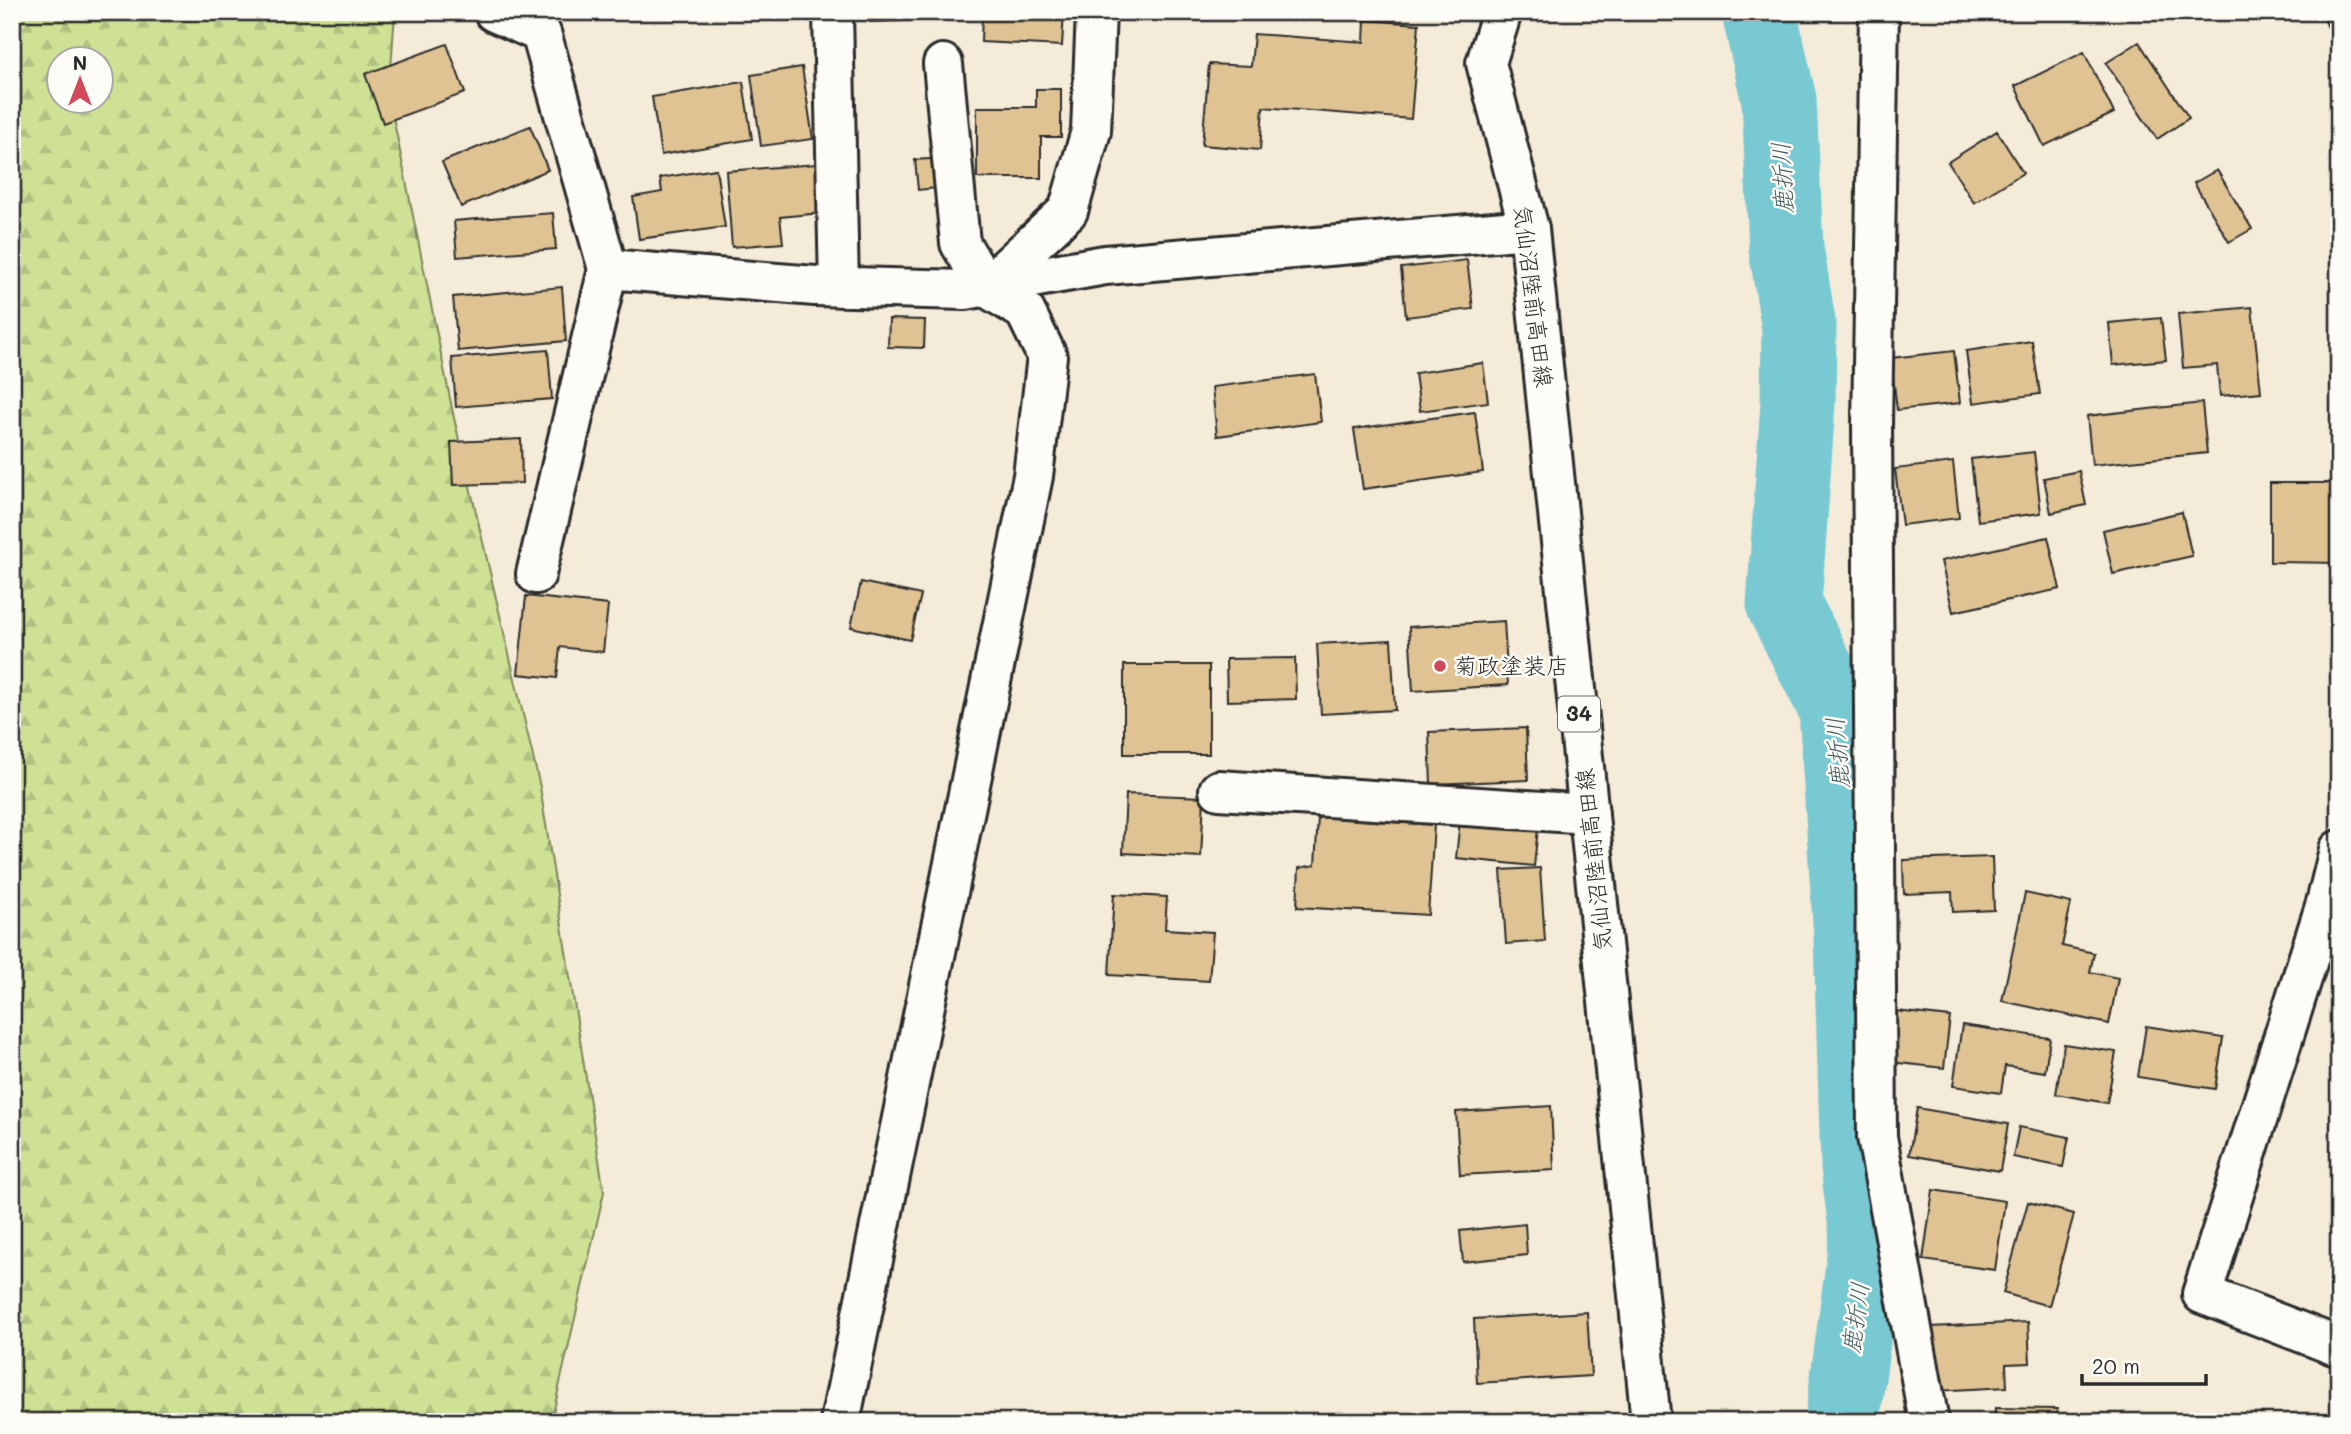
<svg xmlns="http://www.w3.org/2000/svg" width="2351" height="1434" font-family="Mali,'Klee One',sans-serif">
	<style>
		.forest { fill: url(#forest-firs); stroke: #7c8660; stroke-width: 2; fill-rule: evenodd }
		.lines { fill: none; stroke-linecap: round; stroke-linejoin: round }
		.river { stroke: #79c9d3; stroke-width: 75 }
		.building { fill: #dfc393; stroke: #2b2b2b; stroke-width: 2 }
		.minor-casing { stroke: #2b2b2b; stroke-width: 44 }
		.major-casing { stroke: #2b2b2b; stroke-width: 44 }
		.minor { stroke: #fdfcf7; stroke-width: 38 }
		.major { stroke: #fdfcf7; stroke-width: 38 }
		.poi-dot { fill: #d1495b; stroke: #fdfcf7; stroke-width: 2.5 }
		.labels { text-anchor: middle; stroke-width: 5; stroke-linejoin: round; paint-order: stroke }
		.shield { fill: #fdfcf7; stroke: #6a6a68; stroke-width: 2 }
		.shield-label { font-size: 21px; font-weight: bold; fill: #2b2b2b }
		.street-label { font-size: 23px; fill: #2b2b2b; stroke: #fdfcf7 }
		.poi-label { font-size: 23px; fill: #2b2b2b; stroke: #fdfcf7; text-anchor: start }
		.water-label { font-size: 24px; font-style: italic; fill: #425a5d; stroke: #fdfcf7 }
	</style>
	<defs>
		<pattern id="forest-firs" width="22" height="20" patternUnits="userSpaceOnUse" patternTransform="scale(1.75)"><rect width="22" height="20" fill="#cee195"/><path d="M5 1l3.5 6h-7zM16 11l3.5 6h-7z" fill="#b1c181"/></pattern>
	</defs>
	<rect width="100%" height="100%" fill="#f4ebd9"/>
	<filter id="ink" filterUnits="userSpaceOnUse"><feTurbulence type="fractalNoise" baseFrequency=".0143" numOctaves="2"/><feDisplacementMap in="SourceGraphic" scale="14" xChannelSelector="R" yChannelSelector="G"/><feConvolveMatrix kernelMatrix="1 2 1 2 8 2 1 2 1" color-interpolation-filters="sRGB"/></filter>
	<g filter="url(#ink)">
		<path class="forest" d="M12,12h383l-6,85 65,321 86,369 64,405 -53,230h-539zM60,60h42v42h-42z"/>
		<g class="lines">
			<path class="river" d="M1759,12l20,88 7,148 13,80 -1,75 -14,202 52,103 15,229 7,229 9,70 -25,186"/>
		</g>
		<path class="building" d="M870,12h98l1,7 -99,3z
			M982,12h82l-2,34 -81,-4z
			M2321,12h18v35l-2,1z
			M1365,20l54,4 -8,95 -148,-12 -3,43 -58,-5 7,-81 42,2 3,-32 110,8z
			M2139,42l50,76 -32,21 -51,-76z
			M447,44l18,49 -82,30 -18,-49z
			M2084,52l30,61 -70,33 -29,-60z
			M802,67l11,72 -52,7 -10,-71z
			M743,82l9,57 -91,16 -9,-58z
			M1036,89h25v48h-20v41h-64v-71h59z
			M530,126l18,44 -87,37 -19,-45z
			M1997,131l26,42 -49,30 -26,-41z
			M944,158l2,29 -28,3 -3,-30z
			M817,164l4,49 -41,4 3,26 -51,4 -6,-76z
			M716,169l9,58 -86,12 -6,-42 29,-5 -2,-14z
			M2217,170l35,59 -23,13 -35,-59z
			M553,213l3,36 -99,8 -3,-36z
			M1467,260l6,49 -67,8 -5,-49z
			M562,287l4,54 -108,10 -5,-54z
			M2252,307l9,85 -41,4 -3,-31 -34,3 -5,-54z
			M2161,318l5,42 -53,5 -4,-42z
			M889,319l36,1 -1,28 -36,-1z
			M2032,341l8,53 -67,9 -7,-52z
			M548,350l4,49 -96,8 -4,-49z
			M1954,351l6,52 -63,7 -6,-52z
			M1483,363l5,39 -68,9 -5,-38z
			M1315,374l6,48 -104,14 -5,-49z
			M2202,403l5,50 -115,12 -5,-49z
			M1475,412l8,60 -120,17 -9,-60z
			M521,439l1,44 -69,2 -2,-43z
			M2034,452l7,61 -63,8 -7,-62z
			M1953,462l6,56 -57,7 -7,-56z
			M2079,471l7,34 -35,8 -7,-35z
			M2270,483h69v80l-69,-1z
			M2182,512l10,44 -79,18 -10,-44z
			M2048,537l12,52 -107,23 -12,-51z
			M861,582l60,13 -11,45 -59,-13z
			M526,596l82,9 -5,47 -43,-5 -3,31 -39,-4z
			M1504,621l4,64 -95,6 -4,-64z
			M1391,640l4,70 -74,4 -4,-70z
			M1295,658l1,41 -69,2 -1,-42z
			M1124,665h85v89h-85z
			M1526,728l2,52 -97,4 -2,-52z
			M1126,794l78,3 -3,60 -78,-4z
			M1318,817l116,8 -6,90 -131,-8 2,-39 16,-3z
			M1460,820l78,8 -4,38 -78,-8z
			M1992,857l2,53 -41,2 -1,-20 -48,2 -1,-34z
			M1540,868l5,73 -39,3 -5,-74z
			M2025,893l46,10 -9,43 32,7 -4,19 28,6 -9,46 -107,-23z
			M1114,894l53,3 -2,32 48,3 -4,49 -100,-6z
			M1896,1011l54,6 -6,51 -54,-6z
			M1962,1025l88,13 -5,34 -40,-6 -4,27 -48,-7z
			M2146,1026l77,12 -8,51 -77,-12z
			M2064,1044l52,8 -9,51 -51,-9z
			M1551,1106l3,64 -94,5 -4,-63z
			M1917,1108l91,16 -8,47 -91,-16z
			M2019,1127l50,10 -6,30 -50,-10z
			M1933,1190l72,11 -10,69 -72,-10z
			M2028,1202l46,12 -25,92 -46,-13z
			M1525,1224l2,31 -64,7 -3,-31z
			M1587,1312l4,64 -114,7 -3,-64z
			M2028,1322l2,41 -24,1 1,23 -72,4 -4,-64z
			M1995,1408l62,1v13h-63z"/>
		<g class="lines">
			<defs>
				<path id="minor" d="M494,12l47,21 67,236 207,17 150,4 140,-25 424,-36
					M833,12l6,275
					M1879,12l-7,413 5,712 52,285
					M943,64l17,179 26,44 82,-76 23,-80 5,-119
					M536,574l72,-305
					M1219,790l370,24
					M2339,850l-13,53 -124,391 137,53
					M840,1422l193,-946 14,-120 -22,-45 -39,-24"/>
				<path id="major" d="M1502,12l-16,51 43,166 122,1193"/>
			</defs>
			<use href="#minor" class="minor-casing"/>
			<use href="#major" class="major-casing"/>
			<use href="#minor" class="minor"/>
			<use href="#major" class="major"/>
		</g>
	</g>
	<circle class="poi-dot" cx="1440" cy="666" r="7"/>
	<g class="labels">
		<rect class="shield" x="1558" y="696.5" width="42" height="35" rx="5"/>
		<g class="shield-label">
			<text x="1579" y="721">34</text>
		</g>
		<g class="street-label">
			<text transform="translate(1533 296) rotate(83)" y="8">気仙沼陸前高田線</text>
			<text transform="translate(1594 860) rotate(-96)" y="8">気仙沼陸前高田線</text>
		</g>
		<g class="poi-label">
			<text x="1454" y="674">菊政塗装店</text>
		</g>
		<g class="water-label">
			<text transform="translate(1783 178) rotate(-93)" y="8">鹿折川</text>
			<text transform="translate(1838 753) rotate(-95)" y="8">鹿折川</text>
			<text transform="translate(1856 1318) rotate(-82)" y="8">鹿折川</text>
		</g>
	</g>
	<rect width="2351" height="1434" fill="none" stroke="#fdfcf7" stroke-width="42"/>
	<rect x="21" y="21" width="2309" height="1392" fill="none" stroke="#2b2b2b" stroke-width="2.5" filter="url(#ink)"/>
	<g transform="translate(80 80)"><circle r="33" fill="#fdfcf7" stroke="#a9a8a5" stroke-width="2"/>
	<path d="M0-5L12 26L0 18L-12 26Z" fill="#d1495b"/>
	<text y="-10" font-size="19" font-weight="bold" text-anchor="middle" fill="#2b2b2b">N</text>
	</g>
	<path d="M2082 1374v10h124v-10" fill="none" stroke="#2b2b2b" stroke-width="3.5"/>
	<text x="2092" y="1374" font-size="21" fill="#2b2b2b" stroke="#fdfcf7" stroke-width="5" paint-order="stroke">20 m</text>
</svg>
